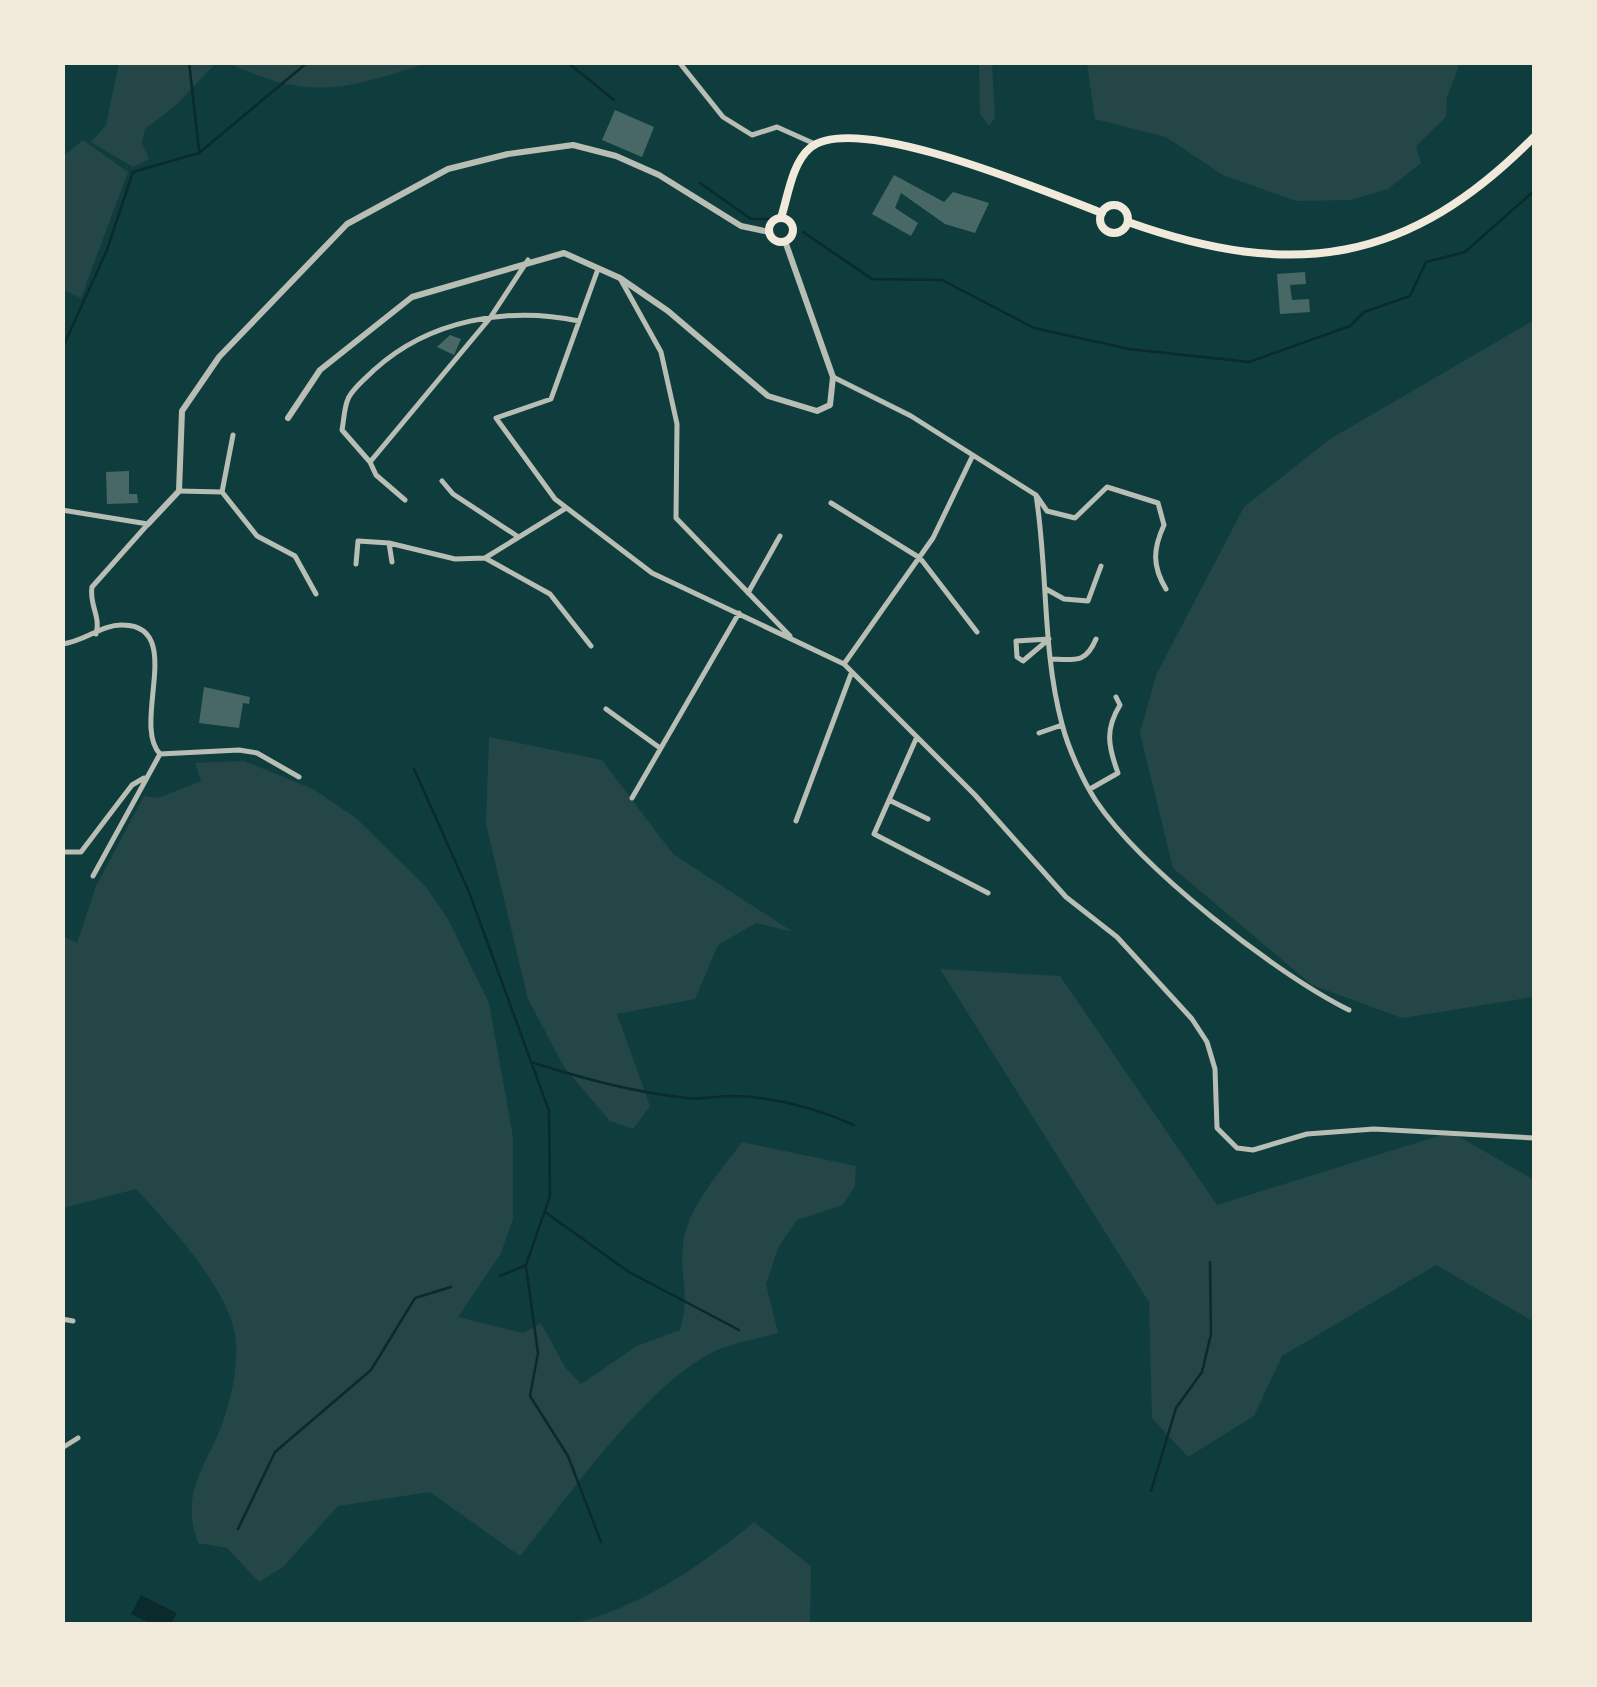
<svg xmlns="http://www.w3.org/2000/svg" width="1597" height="1687" font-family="Commissioner,sans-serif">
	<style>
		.green { fill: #244646 }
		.water { fill: #0a2a2b }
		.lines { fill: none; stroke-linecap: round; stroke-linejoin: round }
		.stream { stroke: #0a2a2b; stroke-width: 2.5 }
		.building { fill: #486865 }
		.minor { stroke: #b8beb3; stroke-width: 5 }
		.tertiary { stroke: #b8beb3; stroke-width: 6 }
		.secondary { stroke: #f1e9da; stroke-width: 8 }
	</style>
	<rect width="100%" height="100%" fill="#0f3d3e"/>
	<path class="green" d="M119,63h97l-40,42 -31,24 -3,14 7,16 -16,8 -42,-25 15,-17z
		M228,63h199c-83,27 -116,38 -199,0z
		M979,63h13l3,55 -6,8 -9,-12z
		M1087,63v-1l373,1 -13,34 -1,20 -30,29 5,17 -33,26 -38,11 -54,1 -73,-26 -57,-38 -71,-18z
		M83,140l45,32 -47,126 -18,-8 -1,-133z
		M1534,320v677l-132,21 -90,-33 -139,-117 -33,-135 16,-58 88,-168 86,-68z
		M489,737l113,23 71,94 120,78 -37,-9 -38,22 -23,54 -78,15 33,92 -17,23 -23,-8 -46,-54 -36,-68 -42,-175z
		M244,761l69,28 43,29 69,68 23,33 41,84 24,134v82l-12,34 -43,64 65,16 18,-10 24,44 16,17 56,-38 43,-16c11,-38 -1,-54 3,-86 5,-38 37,-72 59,-102l114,24 -1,20 -12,19 -46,15 -19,28 -12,36 12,49c-23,7 -54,11 -74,24 -67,40 -134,138 -184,199l-90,-64 -92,14 -55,61 -24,15 -32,-34 -29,-5c-20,-57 13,-79 28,-131 7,-21 13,-55 9,-77 -7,-47 -67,-112 -99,-146l-73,19v-272l14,7 19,-57 48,-90 14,2 43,-17 -6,-18z
		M940,969l120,7 157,229 234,-73 83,48v142l-98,-57 -154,91 -28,60 -66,41 -36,-39 -3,-116z
		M754,1522l57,44 -1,58h-237c67,-17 128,-58 181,-102z"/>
	<path class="water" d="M141,1595l36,18 -6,11h-19l-21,-10z"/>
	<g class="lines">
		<path class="stream" d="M189,62l10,88
			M422,62h32
			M567,62l47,38
			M700,183l51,36h21
			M803,232l69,47 70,1 92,48 95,21 120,13 101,-36 14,-14 46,-16 16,-34 39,-10 69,-61
			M62,349l45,-99 26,-78 66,-19 109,-91
			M414,769l55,123 80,219 1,85 -24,69 -26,11
			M534,1063c51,16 99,29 152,35 15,2 31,-2 47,-2 41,1 83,12 121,29
			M545,1212l84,60 110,58
			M526,1267l12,86 -8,43 38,60 33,86
			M1151,1491l25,-83 26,-36 9,-38 -1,-72
			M238,1529l37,-77 96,-82 44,-72 36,-11"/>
	</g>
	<path class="building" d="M615,110l39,17 -12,30 -40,-17z
		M894,175l50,27 9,-10 36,11 -14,30 -30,-9 -44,-31 -6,15 23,15 -7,13 -39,-22z
		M1305,272l1,12 -16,1 2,15 17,-1 1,13 -30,2 -3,-40z
		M450,335l11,4 -7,16 -17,-8z
		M129,471v23h8l1,9 -31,1 -1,-32z
		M204,687l46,10 -1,7 -6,-1 -4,25 -40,-5z"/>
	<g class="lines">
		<path class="minor" d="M679,62l44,55 29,18 25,-8 38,17
			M528,260l-38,58 -120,144 -28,-32c2,-10 2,-22 6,-31 4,-10 18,-21 26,-29 55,-50 133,-64 205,-49
			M598,269l-47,130 -55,19 59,81 97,74 192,91 131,131 91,102 51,40 75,82 15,23 8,27 2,59 20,20 16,2 54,-16 67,-5 160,9
			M621,280l40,72 16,72 -1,94 114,118
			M833,377l78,39 125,79 11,16 28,7 32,-31 51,16 6,22c-11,24 -12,41 2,64
			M370,462l6,13 29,25
			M442,481l11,13 64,42
			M179,491l43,1 35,44 38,20 21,38
			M222,492l11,-57
			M1036,495c12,75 6,155 26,229 6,24 21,57 34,77 46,68 180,173 253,209
			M831,503l89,55 57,74
			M62,510l86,14 -56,63c-3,18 9,29 4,47
			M485,558l65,36 41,52
			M392,562l-3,-19 66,16 30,-1 81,-50
			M356,564l2,-23 31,2
			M1046,589l18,10 24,2 13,-35
			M748,593l32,-57
			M1049,639l-26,22 -6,-4 -1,-16z
			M62,644c22,-2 40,-20 61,-19 63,1 8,99 37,129l79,-4 18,3 42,24
			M1052,659c24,1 34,4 44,-20
			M844,664l89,-126 39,-81
			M606,709l54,39
			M1039,733l23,-8
			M916,739l-27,61 39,19
			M1090,789l28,-16c-10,-27 -13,-44 2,-68l-4,-8
			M632,798l107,-185
			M889,800l-15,34 114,59
			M796,821l55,-147
			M62,852h19l51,-67 12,-7
			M93,876l67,-122
			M62,1319l11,2
			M62,1448l16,-10"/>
		<path class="tertiary" d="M288,418l32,-48 92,-73 152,-44 56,25 48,33 100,85 49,15 13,-6 3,-28 -48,-136
			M148,524l31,-33 3,-80 37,-54 128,-133 101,-55 60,-15 65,-9 43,11 43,19 82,51 28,6"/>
		<path class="secondary" d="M1100 219a14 14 0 1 1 28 0a14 14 0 1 1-28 0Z
			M769 230a12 12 0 1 1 24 0a12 12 0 1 1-24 0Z
			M781,218c7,-22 11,-55 29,-70 45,-38 239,45 292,65
			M1128,222c166,59 281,42 406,-85"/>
	</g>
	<rect width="1597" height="1687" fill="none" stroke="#f1e9da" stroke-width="130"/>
</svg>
